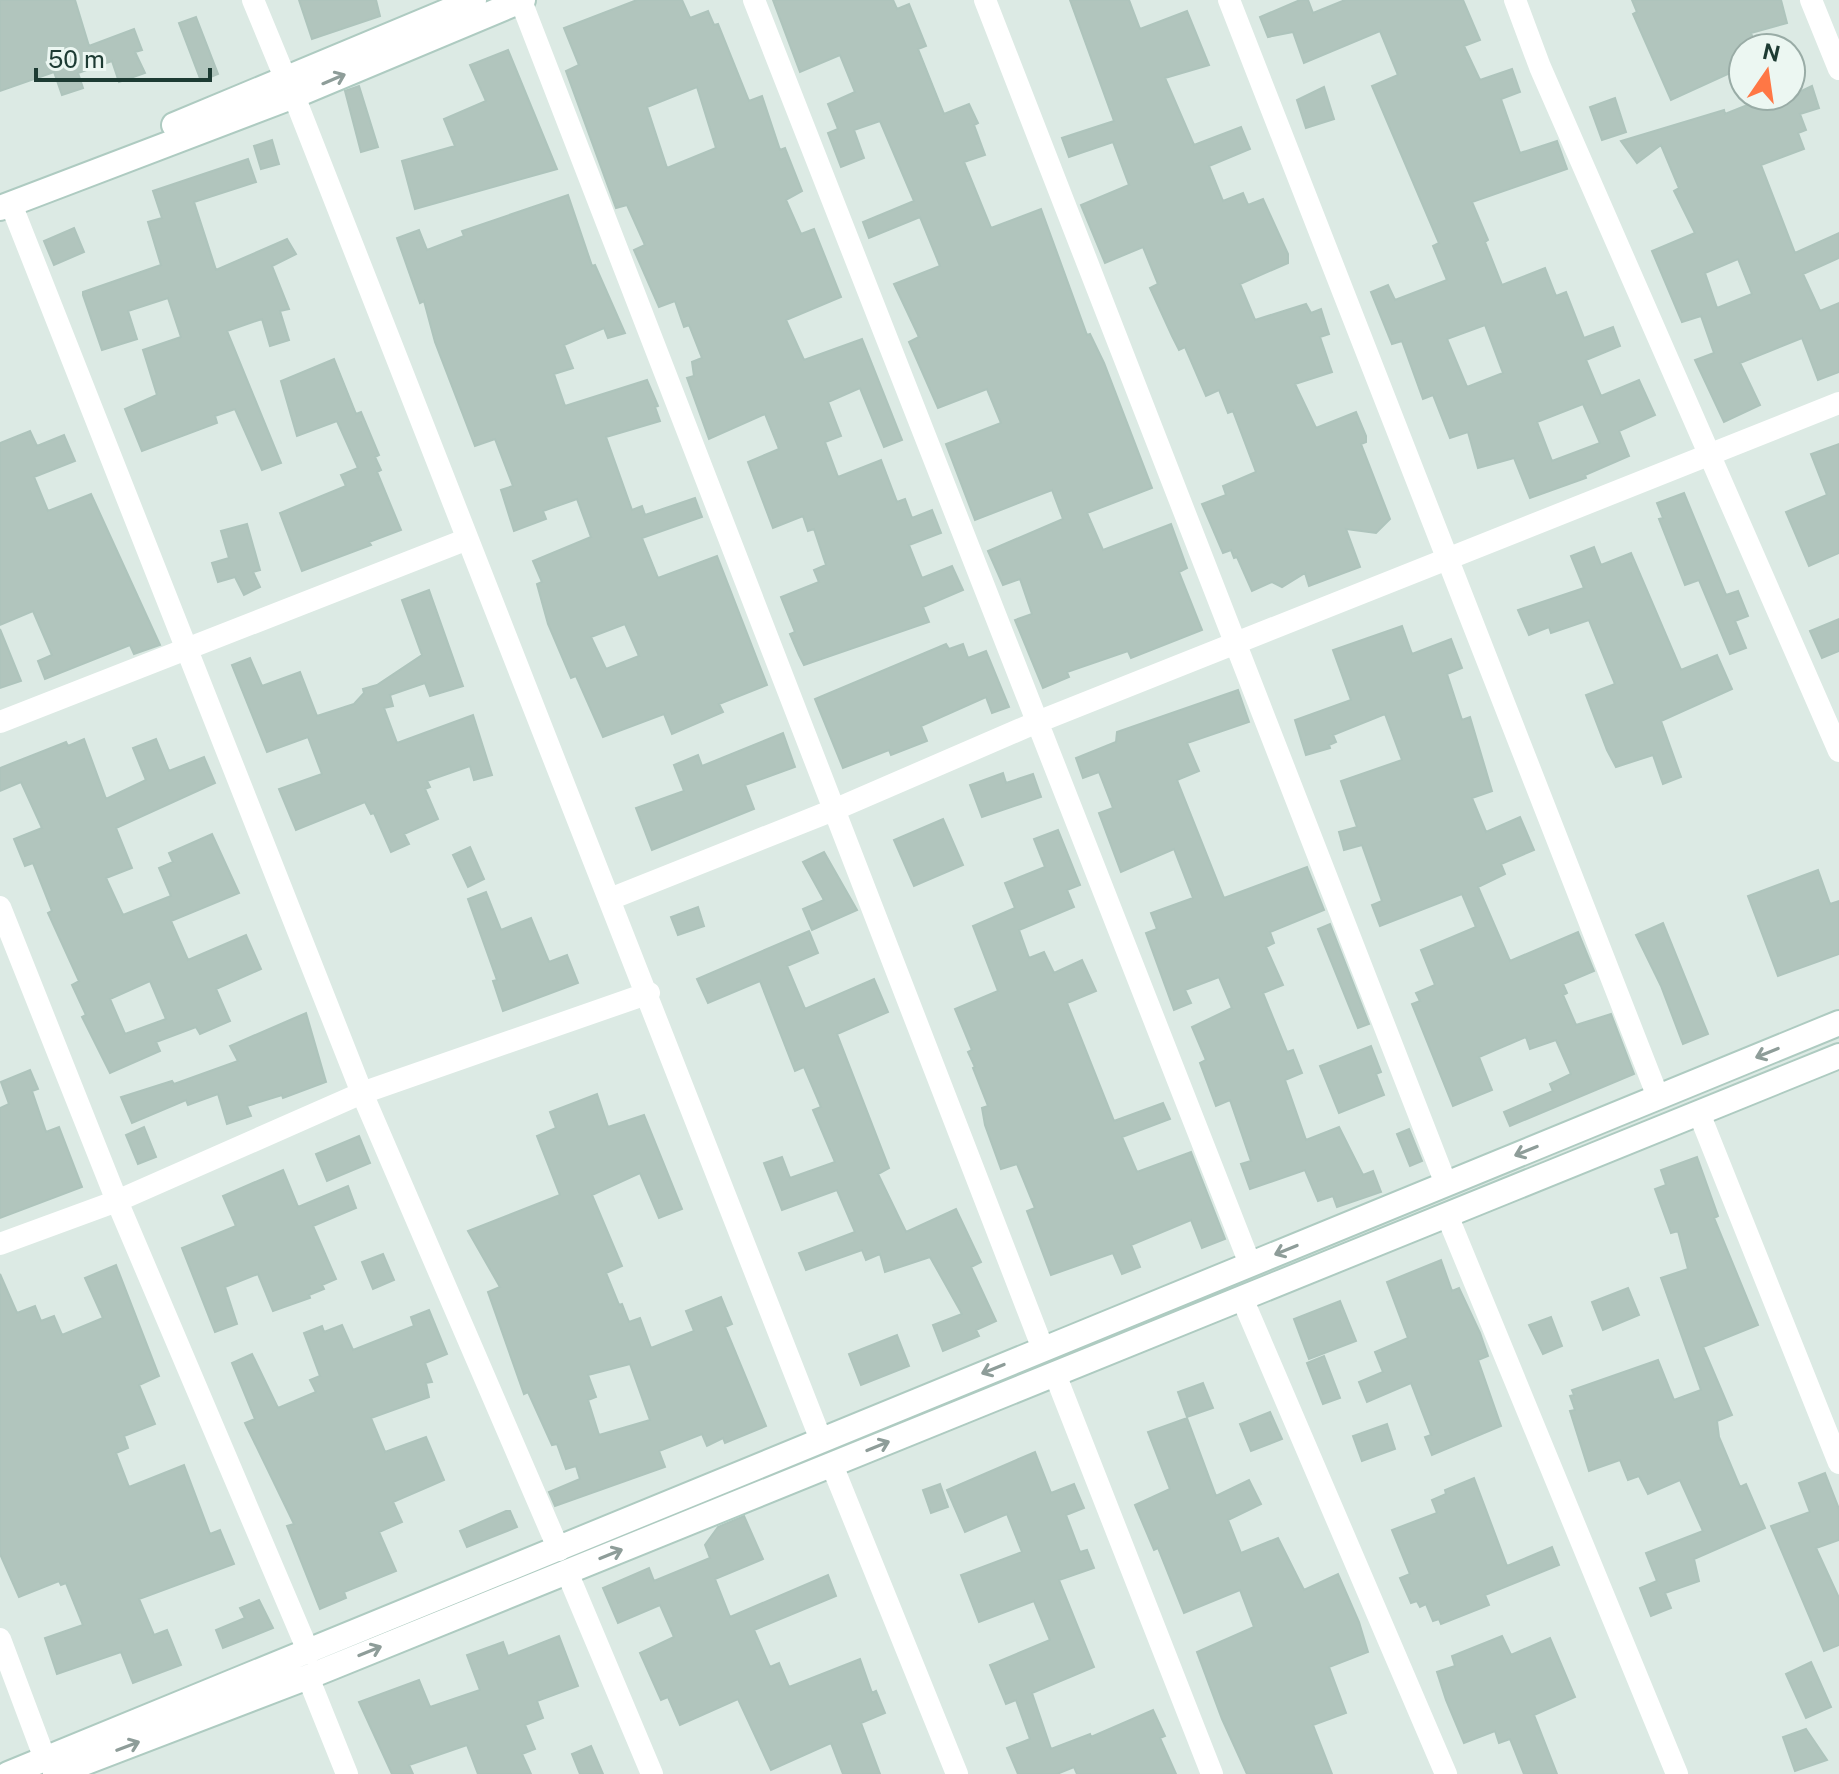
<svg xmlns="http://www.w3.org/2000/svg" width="1839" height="1774" font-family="'Public Sans',sans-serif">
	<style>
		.building { fill: #b1c5bd; stroke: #aec4bc; stroke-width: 2; fill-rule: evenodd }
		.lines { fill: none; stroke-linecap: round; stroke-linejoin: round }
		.secondary-casing { stroke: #aecbc1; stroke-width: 28 }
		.street { stroke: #fff; stroke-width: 22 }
		.secondary { stroke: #fff; stroke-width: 24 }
		.oneway { stroke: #8e9d99 }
	</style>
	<rect width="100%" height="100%" fill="#dceae4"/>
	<path class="building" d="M0,0h75l14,46 45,-17 8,21 -7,2 10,21 -26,9 -7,-21 -34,12 5,15 -21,7 -8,-23 -54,19z
		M299,0h77l4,16 -68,23z
		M637,0h45l8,18 18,-7 6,14 4,-1 31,77 13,-5 18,54 5,-2 17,43 -16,9 15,34 13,-5 27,68 -55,23 18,40 58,-21 40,101 -18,7 -24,-59 -32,14 13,34 -16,6 13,35 43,-17 16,42 8,-3 7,19 20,-8 9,23 -32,12 13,33 30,-12 11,24 -40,17 6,15 -125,43 -5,-10 -9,-21 5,-2 -14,-35 38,-15 -5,-12 12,-5 -12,-36 -6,2 -5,-15 -30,12 -25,-66 31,-13 -14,-35 -56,25 -22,-61 7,-2 -2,-14 10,-4 -13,-33 -5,2 -9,-26 -16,6 -25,-57 11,-5 -18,-40 -11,3 -50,-137 13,-6 -15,-37zM697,87l19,61 -49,20 -20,-61z
		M773,0h120l4,9 12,-5 17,42 -8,3 26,65 25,-10 9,19 -4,2 11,30 -21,7 27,66 50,-19 46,126 3,-1 14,29 48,125 -65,25 16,37 68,-26 16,44 -8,4 23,58 -71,28 -3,-7 -61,21 2,5 -26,11 -28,-68 17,-6 -12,-35 -17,6 -15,-34 75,-32 -11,-29 -77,30 -29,-76 55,-21 -14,-34 -49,19 -29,-66 10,-5 -25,-53 46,-18 -20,-49 -51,21 -6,-16 51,-21 -34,-80 -26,9 10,28 -23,9 -13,-34 10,-4 -10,-25 27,-12 -15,-37 -40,17z
		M1070,0h59l11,29 47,-18 22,54 -44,13 29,67 47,-18 9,22 -41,17 14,35 20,-8 5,12 15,-6 25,55v9l-48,21 15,36 51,-16 5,9 10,-4 8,25 -9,3 12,35 -37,12 21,44 40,-16 10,24v6l-5,2 29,75 -14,14 -30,-4 14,38 -51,19 -4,-13 -23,14 -10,-5 -20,9 -15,-34 -3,1 -3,-8 -8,3 -21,-49 24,-9 -3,-9 33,-14 -23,-61 -5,2 -9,-23 -13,6 -21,-49 -6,3 -7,-14 -22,-48 8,-4 -15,-37 -38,16 -24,-58 48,-20 -16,-43 -44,15 -7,-19 52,-17z
		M1300,0h8l5,13 32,-13h118l17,40 -16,6 16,34 32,-11 8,23 -19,7 19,54 37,-12 10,28 -95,33 16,38 -3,2 17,43 43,-17 11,28 10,-4 18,46 29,-11 7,19 -34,14 15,36 38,-16 16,35 -36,16 10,25 -44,19 1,3 -56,20 -16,-40 -36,10 -10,-36 -18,6 -17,-43 -10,4 -21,-58 -10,3 -21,-52 17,-7 7,15 52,-20 -14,-34 6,-3 -67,-157 26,-11 -18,-44 -76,32 -11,-31 -25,5 -8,-20zM1485,325l18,48 -36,14 -20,-48zM1583,404l17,39 -48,18 -15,-39z
		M1632,0h149l6,23 -36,10 6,15h-14v19l-72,33 -38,-86 4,-2z
		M196,17l22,57 -17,7 -22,-58z
		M508,50l49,119 -142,40 -13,-48 53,-15 -11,-27 42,-18 -16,-36z
		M359,86l19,61 -17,5 -16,-61z
		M1812,86l7,22 -19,6 6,16 -8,3 6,16 -43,16 34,88 44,-20v25l-36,16 17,37 19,-8v69l-21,8 -16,-42 -62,25 20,42 -36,17 -29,-62 19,-7 -13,-37 -19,6 -30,-71 43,-18 -21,-42 5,-3 -18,-43 -24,18 -16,-22 103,-31 1,4 45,-18h21zM1738,259l14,35 -35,14 -12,-35z
		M1324,87l10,32 -28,9 -9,-28z
		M1615,98l11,34 -24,8 -12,-33z
		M272,140l7,24 -18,5 -7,-23z
		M248,159l8,23 -62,20 22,68 71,-31 9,15 -24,12 17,43 -9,2 9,29 -19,6 -8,-27 -35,12 54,132 -19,7 -27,-61 -20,7 2,7 -75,28 -17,-42 32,-14 -14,-45 38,-13 -13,-39 -40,13 9,28 -35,11 -19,-55v-3l78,-27 -13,-43 14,-4 -9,-27z
		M568,195l24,71 3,-1 30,68 -17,5 -4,-10 -40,17 9,23 -19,6 11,32 82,-26 11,26 -3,1 5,14 -54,16 26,73 10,-4 3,9 50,-17 7,19 -60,21 16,40 59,-22 50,129 -48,19 4,8 -51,22 -8,-20 -61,23 -27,-61 -5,2 -23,-54 -11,-40 5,-2 -9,-21 58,-24 -14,-38 -34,12 3,8 -32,12 -13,-41 12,-4 -18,-47 -20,7 -40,-104 -11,-41 -4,2 -23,-65 22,-8 8,20 37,-14 -2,-5zM625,624l14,32 -33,13 -15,-32z
		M74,228l10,24 -30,13 -10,-24z
		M334,359l22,55 5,-2 18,43 -4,2 6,13 -4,2 24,58 -32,12 2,3 -69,26 -22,-58 66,-27 -5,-11 17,-7 -21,-47 -40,15 -16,-55z
		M30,431l7,15 27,-11 11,26 -41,16 14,34 43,-17 69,151 -26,9 -4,-9 -85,34 -7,-18 14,-6 -19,-44 -33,14v-182z
		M1839,444v109l-30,13 -23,-54 41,-17 -16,-41z
		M1684,493l42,102 12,-4 10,25 -13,5 11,27 -16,6 -31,-74 -14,5 -26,-66 4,-1 -6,-15z
		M247,524l13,46 -7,2 7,15 -16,8 -9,-18 -17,5 -6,-19 17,-5 -8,-27z
		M1594,547l7,18 30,-12 50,117 36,-15 15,34 -71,32 20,56 -18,7 -10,-29 -37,12 -9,-17 -21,-55 29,-11 -26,-64 -38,13 -2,-6 -20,8 -11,-25 66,-22 -13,-32z
		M429,590l34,96 -33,10 -5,-13 -35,12 3,11 -9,2 13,35 76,-28 19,60 -18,5 -4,-14 -43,15 3,6 -5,2 13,30 -34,15 5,10 -18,8 -17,-39 -3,1 -6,-12 -69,28 -17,-41 43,-15 -14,-37 -41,15 -35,-87 18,-7 12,28 38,-14 17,44 37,-12 10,-11 -1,-4 14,-4 45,-30 -20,-55z
		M1839,619v32l-17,7 -12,-27z
		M1402,626l10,28 39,-15 11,29 -15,6 15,46 8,-3 22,74 -20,7 14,34 34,-15 14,33 -33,14 4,10 -27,13 32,74 68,-29 16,39 -31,13 4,9 -4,2 13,30 35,-11 23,60 -124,52 -6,-14 49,-21 -3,-7 21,-10 -15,-34 -26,9 -4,-12 -47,20 13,33 -39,16 -41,-102 8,-3 -4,-8 19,-8 -14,-35 55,-23 -14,-33 -82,32 -8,-21 10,-4 -20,-56 -18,5 -5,-18 18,-5 -16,-46 61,-21 -17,-46 -52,21 3,7 -7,3 1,3 -24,7 -11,-35 56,-20 -18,-50z
		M0,629l21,52 -21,7z
		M946,644l3,5 14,-5 5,14 18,-7 23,56 -17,6 -6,-16 -65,29 6,15 -36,14 -2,-5 -46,18 -28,-69z
		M1238,690l11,32 -62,21 12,28 -22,9 47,118 83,-31 17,43 -54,22 4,11 -8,4 17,38 -20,8 24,59 6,-2 9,23 -17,7 21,60 33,-13 24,48 10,-4 8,21 -44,15 -4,-11 -15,5 -13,-31 -55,19 -9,-25 10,-3 -21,-61 -14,6 -16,-43 6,-3 -14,-33 40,-19 -13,-31 -34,13 6,13 -17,7 -28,-77 11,-4 -6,-16 42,-15 -19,-49 -53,23 -22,-59 14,-5 -14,-36 -16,6 -7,-20 40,-16 1,-10z
		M783,733l12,34 -50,18 9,24 -102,41 -16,-42 48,-17 -10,-26 24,-10 4,11z
		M84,739l22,60 40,-19 -13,-32 23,-9 13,32 35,-14 11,26 -99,45 16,40 -26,10 17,37 48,-19 -12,-28 14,-6 -4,-9 43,-19 27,59 -68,28 17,39 58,-25 15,34 -45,20 14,32 -30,13 -4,-7 -40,15 4,9 -50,22 -28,-56 4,-2 -14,-30 7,-4 -31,-68 4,-2 -19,-48 -8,3 -11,-27 28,-11 -21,-46 -21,9v-23l66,-26 2,4zM150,981l16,38 -41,15 -15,-35z
		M1003,773l3,10 27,-9 8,23 -59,20 -12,-32z
		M943,819l20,46 -49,21 -20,-46z
		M1058,830l22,55 -13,5 7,17 -55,23 10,28 15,-6 10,21 28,-13 14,31 -29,12 47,118 49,-18 7,16 -48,18 15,35 54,-20 34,87 -23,9 -11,-28 -60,25 9,22 -18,7 -9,-21 -62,22 -24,-64 8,-3 -18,-44 -16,5 -16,-44 -3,-17 6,-2 -15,-38 2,-1 -7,-15 4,-2 -17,-41 43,-18 -25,-65 42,-18 -10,-25 40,-16 -11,-28z
		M470,847l14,32 -16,8 -15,-32z
		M824,852l33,58 -45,20 -9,-21 21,-9 -21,-38z
		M1818,870l12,34 9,-3v53l-61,22 -30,-80z
		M486,892l15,38 30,-12 18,44 18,-7 11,28 -75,28 -10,-30 4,-1 -29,-81z
		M698,907l6,19 -26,9 -7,-18z
		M1663,923l45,111 -25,10 -22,-58 -25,-51z
		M1330,924l39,100 -11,4 -40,-99z
		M809,931l9,22 -31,13 18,43 69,-30 14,33 -51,22 52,134 -11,6 28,58 50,-23 25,53 -10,5 25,54 -20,9 3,6 -36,15 -10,-26 29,-11 -32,-57 -45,15 -5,-18 -14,6 -4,-10 -56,20 -7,-17 56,-21 -18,-42 -55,20 -18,-47 18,-6 8,21 45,-16 -22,-52 8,-3 -17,-40 -9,4 -35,-90 -52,22 -11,-24z
		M306,1013l20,69 -43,16 -1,-3 -35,11 4,10 -24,8 -9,-30 -30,11 -2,-5 -54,23 -11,-26 51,-16 2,3 64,-23 -8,-15z
		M1371,1046l10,26 -5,2 8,21 -45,18 -19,-47z
		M30,1070l8,19 -6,2 14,41 13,-5 23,60 -82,31v-110l9,-4 -8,-22z
		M597,1094l11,33 36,-12 38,94 -23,9 -19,-45 -48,22 30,71 -16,7 13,32 3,-1 7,18 11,-4 11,30 43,-17 -8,-20 35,-14 11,27 -7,3 41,99 -41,17 -2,-5 -16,8 -5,-12 -43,17 6,16 -110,39 -6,-14 31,-13 -4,-13 -10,3 -9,-25 -5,1 -24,-53 -4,2 -36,-102 12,-5 -32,-56 92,-36 -23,-59 19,-8 -6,-16zM630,1364l20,56 -51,15 -11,-35 8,-3 -8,-22z
		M144,1127l12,30 -18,7 -12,-29z
		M1409,1129l13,32 -12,5 -13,-32z
		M359,1136l11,27 -43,18 -11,-27z
		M1697,1157l21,59 -4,2 44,107 -55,22 29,68 -15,6 2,16 21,50 6,-3 19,44 -71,31 5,22 -34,12 6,15 -20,8 -11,-28 17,-7 -11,-28 57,-22 -23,-51 -32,14 -9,-18 -11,4 -8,-20 -31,11 -19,-60 5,-1 -5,-14 4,-1 -2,-5 86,-30 16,40 27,-10 -40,-112 27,-9 -10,-38 -7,2 -16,-44 11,-4 -5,-15z
		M283,1170l15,37 50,-21 8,22 -43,18 23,53 -14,6 2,4 -15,6 1,3 -37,13 -15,-37 -33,13 12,37 -22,8 -33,-84 54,-22 -13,-30z
		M383,1254l11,26 -21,9 -11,-27z
		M1441,1260l11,31 7,-3 21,45 8,23 -10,4 23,66 -69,29 -7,-18 6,-2 -20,-52 -44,19 -8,-20 24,-10 -8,-20 33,-14 -21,-56z
		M116,1265l43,111 -20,9 16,39 -31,12 4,12 -12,5 13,34 55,-22 26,69 10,-4 14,34 -95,35 15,36 13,-5 14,35 -48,18 -12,-31 -64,22 -12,-36 38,-13 -17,-42 -5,2 -2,-4 -40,16 -19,-43v-280l17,39 18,-7 6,15 13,-5 8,19 41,-17 -18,-40z
		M1628,1288l11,27 -36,15 -11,-28z
		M1340,1301l16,40 -47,18 -15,-40z
		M429,1310l18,44 -22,9 7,19 -6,1 3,14 -58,21 14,34 41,-15 18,43 -51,22 9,20 -23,10 17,39 -52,21 2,6 -26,11 -33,-83 7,-2 -49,-101 10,-4 -23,-56 20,-9 26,54 38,-16 -6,-12 10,-4 -16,-43 18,-7 2,6 18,-7 11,25 61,-24 -3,-9z
		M1551,1317l11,29 -19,8 -14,-29z
		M897,1335l12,31 -48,19 -12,-31z
		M1324,1356l16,42 -17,6 -16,-41z
		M1203,1383l10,25 -26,9 -9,-25z
		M1270,1412l12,27 -31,12 -11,-27z
		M1187,1418l29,78 33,-16 12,24 -33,16 13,33 37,-15 26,52 34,-16 21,48 9,30 -39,15 17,46 -33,12 19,49h-85l-25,-55 -25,-67 57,-25 -14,-37 -56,23 -26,-65 -4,2 -19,-45 35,-16 -22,-57z
		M1387,1424l8,25 -33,12 -9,-25z
		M1035,1452l16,41 23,-9 10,24 -18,7 14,37 7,-2 7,18 -35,12 35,87 -62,26 19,56 39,-15 1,3 62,-27 12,26 -5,2 16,36h-99l-3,-7 -17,7h-39l-11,-26 23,-9 -14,-39 -10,4 -16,-39 60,-25 -16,-39 -55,21 -18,-47 61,-23 -15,-38 -42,18 -18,-42z
		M1825,1473l14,36v31l-23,8 23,50v47l-15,6 -53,-125 39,-14 -11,-29z
		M1474,1478l33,88 45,-19 7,18 -74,30 4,10 -48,19 -2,-5 -6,2 -7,-17 -6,3 -3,-6 -6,2 -11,-25 10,-4 -18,-44 45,-17 -5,-13 14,-6 -1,-4z
		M940,1484l8,23 -17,6 -8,-23z
		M506,1511h4l7,16 -50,20 -7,-16z
		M744,1516l19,43 -48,20 15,38 98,-42 8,21 -82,34 16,37 9,-4 10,24 71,-28 12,34 4,-2 9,22 -24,10 19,51h-37l-12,-31 -60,27 -33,-71 -58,26 -12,-28 -7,3 -21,-47 34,-16 -14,-32 -42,18 -15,-35 46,-20 5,13 56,-23 -5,-13 13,-18z
		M259,1600l14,28 -50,20 -7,-18 29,-12 -5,-10z
		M559,1636l19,50 -41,15 6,17 -18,7 10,24 -13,5 9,20h-53l-11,-29 -58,20 4,9h-21l-33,-72 60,-22 11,27 50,-17 -13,-35 36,-13 5,14z
		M1502,1636l9,19 39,-17 25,59 -41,18 23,59h-33l-14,-35 -11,4 -4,-12 -31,12 -18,-43 -9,-28 18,-6 -3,-10z
		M1811,1662l20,45 -25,11 -20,-44z
		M1806,1729l21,31 -32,11 -12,-34z
		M591,1746l12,28h-23l-8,-20z"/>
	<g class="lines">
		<defs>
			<path id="secondary" d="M174,125l300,-125
				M0,208l294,-112 229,-96
				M8,1774l1831,-751
				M55,1774l253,-97 1531,-621"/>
		</defs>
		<use href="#secondary" class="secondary-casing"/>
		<path class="street" d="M253,0l33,80
			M754,0l496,1264
			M985,0l461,1184
			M1229,0l429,1097
			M1515,0l25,67 299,684
			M1811,0l28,69
			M521,1l522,1348
			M294,96c173,449 354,895 527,1344
			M11,204l351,889 197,457
			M0,722l465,-182
			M610,899l226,-90 199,-86 804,-320
			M0,907l117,294 192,452
			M1699,1113l140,350
			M1447,1215l230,559
			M0,1244l117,-43 245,-108 287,-100
			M1242,1298l204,476
			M1055,1374l157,400
			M832,1465l125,309
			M567,1572l85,202
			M0,1639l45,120
			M308,1677l39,97"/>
		<use href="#secondary" class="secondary"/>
	</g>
	<defs><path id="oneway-shaft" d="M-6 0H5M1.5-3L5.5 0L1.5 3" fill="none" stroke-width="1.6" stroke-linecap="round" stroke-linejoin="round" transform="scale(2)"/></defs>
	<g class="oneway">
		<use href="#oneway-shaft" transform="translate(334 79) rotate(-23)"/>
		<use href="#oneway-shaft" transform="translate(1767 1053) rotate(158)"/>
		<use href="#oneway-shaft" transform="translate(1526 1151) rotate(158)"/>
		<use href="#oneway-shaft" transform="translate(1286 1250) rotate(158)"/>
		<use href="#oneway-shaft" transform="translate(993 1369) rotate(158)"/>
		<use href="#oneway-shaft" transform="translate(878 1446) rotate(-22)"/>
		<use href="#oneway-shaft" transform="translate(611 1554) rotate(-22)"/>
		<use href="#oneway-shaft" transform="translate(370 1651) rotate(-22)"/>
		<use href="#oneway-shaft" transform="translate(128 1746) rotate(-21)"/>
	</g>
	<g transform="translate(1767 72) rotate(13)"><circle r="38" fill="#ecf7f2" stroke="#99aca6" stroke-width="2"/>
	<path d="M0-6L14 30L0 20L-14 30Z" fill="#ff7745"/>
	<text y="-12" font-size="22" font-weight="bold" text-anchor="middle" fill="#1d3b33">N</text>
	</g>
	<path d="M36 68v12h174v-12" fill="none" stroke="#1d3b33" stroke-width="4"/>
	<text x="48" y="68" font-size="24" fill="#1d3b33" stroke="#ecf7f2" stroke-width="6" paint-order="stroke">50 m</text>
</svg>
